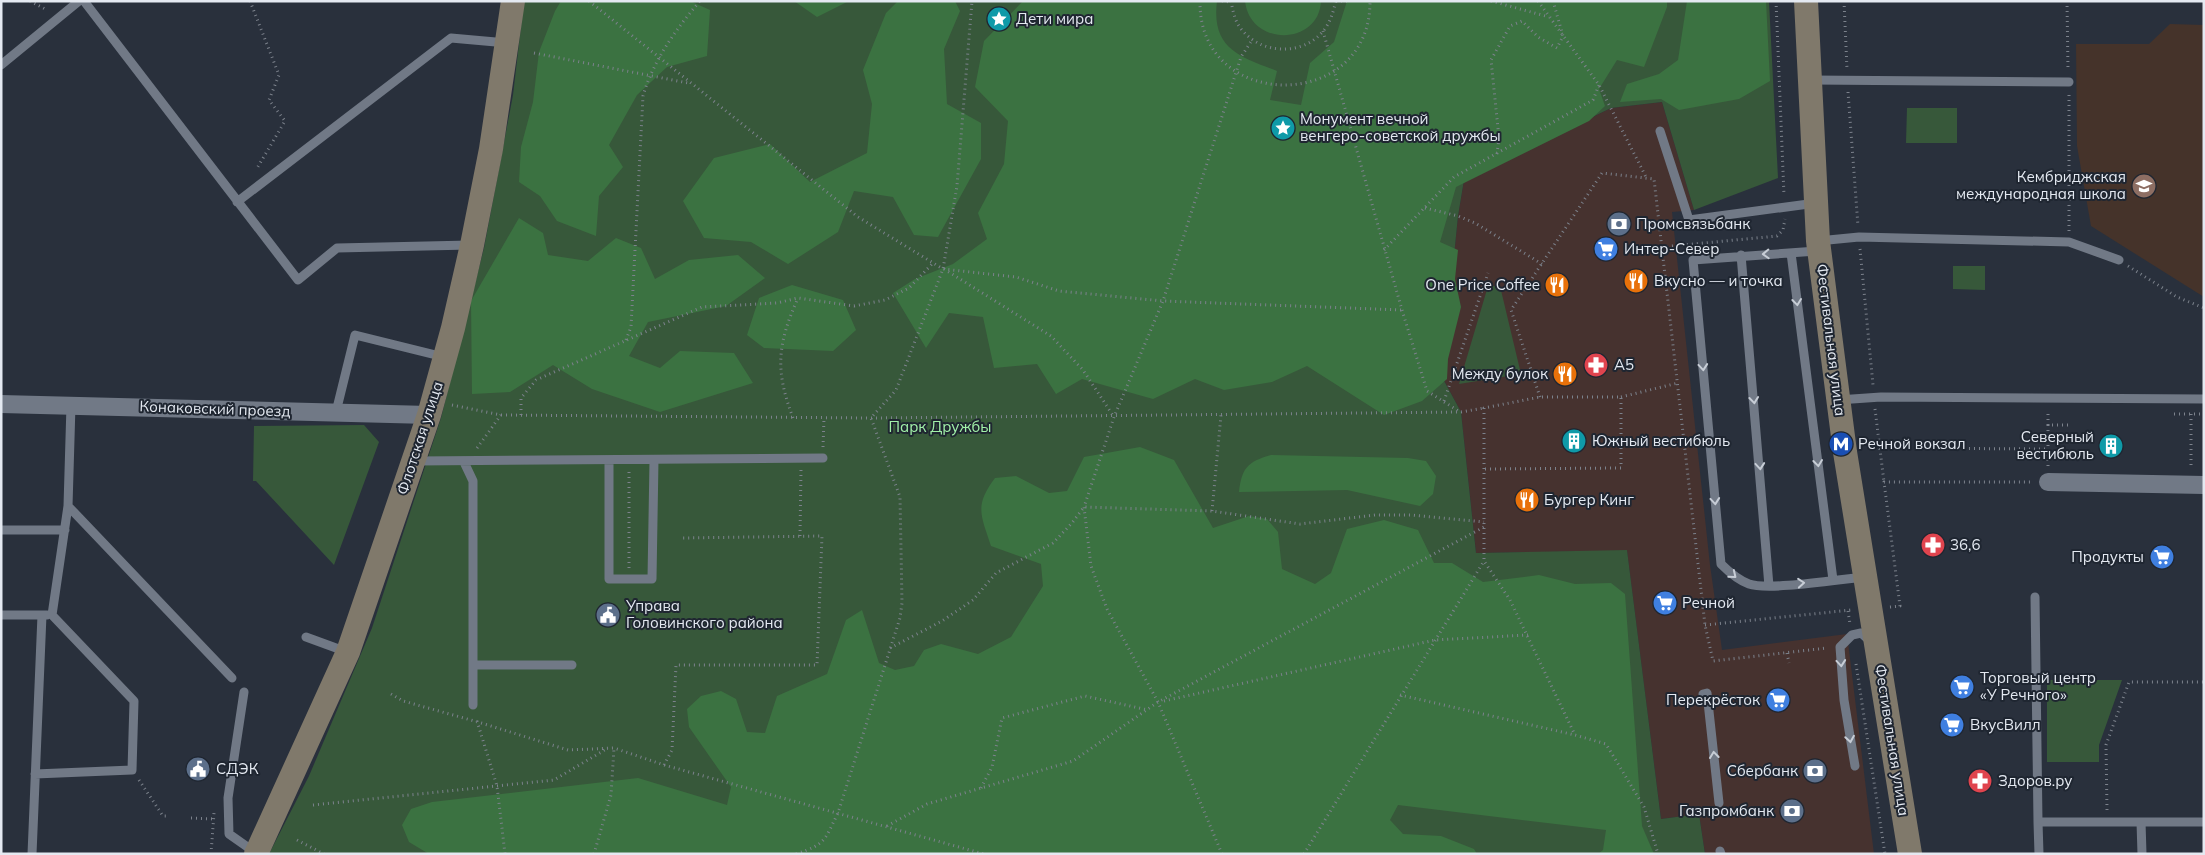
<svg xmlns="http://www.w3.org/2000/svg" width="2205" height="855" font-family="Mulish,sans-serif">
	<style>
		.commercial { fill: #46322f }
		.education { fill: #45332a }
		.green { fill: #37583a }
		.forest { fill: #3b7241 }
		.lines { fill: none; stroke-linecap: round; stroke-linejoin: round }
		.path { stroke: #7c828c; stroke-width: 3; stroke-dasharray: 1 4; stroke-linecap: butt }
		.lane { stroke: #717986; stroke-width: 9 }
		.street { stroke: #717986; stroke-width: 18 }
		.secondary { stroke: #80796b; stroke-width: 24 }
		.oneway { stroke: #c7cdd6 }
		.labels { text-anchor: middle; stroke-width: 4; stroke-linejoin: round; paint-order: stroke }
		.poi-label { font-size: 15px; fill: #e4e9f1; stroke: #1f2631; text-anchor: start }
		.street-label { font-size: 15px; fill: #e4e9f1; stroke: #1f2631 }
		.park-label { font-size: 15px; fill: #a2f1a9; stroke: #1f2631 }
	</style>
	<rect width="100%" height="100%" fill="#29303c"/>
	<path class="commercial" d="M1662,102l32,108 -22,2 38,353 12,85 125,-16 27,220h-169l-6,-40 -38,5 -34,-268 -151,2 -15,-141 -19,-35 16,-161 6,-36 147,-72z"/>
	<path class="education" d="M2170,24l34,1v272l-113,-71 -14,-80 -1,-102h73z"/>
	<path class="green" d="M524,1h1245l9,177 -84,32 -32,-108 -51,6 -147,72 -6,36 -16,161 19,35 15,141 151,-3 34,269 38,-5 6,40h-1436l40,-78 63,-148 69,-210 43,-170 29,-153z
		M1907,108h50v35h-51z
		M1953,266h32v24l-32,-1z
		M1488,286h12l21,88 -62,10z
		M364,425l15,17 -45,123 -78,-84h-3l1,-55z
		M2047,680h75l-23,65v17h-52z"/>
	<path class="forest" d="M561,1h129l20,9 -3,46 -40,11 -30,28 -28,50 14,22 -24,29 -3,40 -39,-15 -17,-25 -21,-14 2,-35 12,-45 6,-50 16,-41z
		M794,1h55l-32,16z
		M898,1h57l5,10 -16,38 3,55 34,19v36l-43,78 -24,-2 -21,-38 -39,-6 -16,41 -50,32 -37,-22 -47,-4 -21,-37 31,-43 56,-14 40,38 57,-29 5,-49 -9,-34 23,-57z
		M1023,1h194c-6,48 23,56 60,70l-7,29 31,5 9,-42 24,-21 13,-41h320v6l-23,60 -27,-7 -18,29 6,17 -16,15 -133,66 -16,55 18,8 -3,29 6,28 -13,52 -1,20 -25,22 -38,14 -77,-49 -35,16 -48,8 -29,-11 -42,20 -71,-20 -26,15 -19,-30 -43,4 -11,-51 -34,-4 -23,35 -33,-55 22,-14 38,-15 34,-25 -9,-26 26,-49 4,-43 -33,-34 9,-46z
		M1245,1h76c-2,45 -71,46 -76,0z
		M1687,1h79l4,80 -31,18 -60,11 -18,-11 -41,3 7,-18 32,-10 19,-14z
		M519,218l24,15 5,22 40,6 28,-23 25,10 14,31 34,-19 49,-5 27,23 -39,28 -78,16 -19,34 31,12 20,-17 54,2 19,30 -93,29 -68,-23 -39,-24 -43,27 -38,2 -1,-93z
		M792,285l51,15 13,30 -23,21 -69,-3 -17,-13 12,-37z
		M1140,447l34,13 39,68 36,-12 18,3 11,13 4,37 33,15 16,-11 16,-44 37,-9 34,10 16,33h18l31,19 56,-7 36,9 36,-1 14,11 17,232 12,28h-56l5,-4 3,-20 -208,-25 -8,15 13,14 38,2 33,13 3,5h-1048l-20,-12 -7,-17 9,-16 21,-7 206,-24 89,27 4,-18 -42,-60 -2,-18 14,-13 20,-5 15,8 11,33 18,1 12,-37 50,-22 19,-54 16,-10 17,53 16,7 19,-4 10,-16 17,-6 37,10 33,-17 32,-51 -2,-22 -50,-18c-10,-31 -17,-40 4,-68l21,-2 33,17 18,-2 17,-34z
		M1271,455l137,3 18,3 10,15 -3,18 -13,12 -73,-16 -108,2c3,-24 8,-30 32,-37z"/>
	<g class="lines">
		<path class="path" d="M30,1l17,9
			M250,1l29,74 -10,25 16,21 -29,49
			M589,1l269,216 85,52 73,8 43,14 104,10 239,9
			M1200,1c-2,112 171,112 170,0
			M1222,1l8,1
			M1231,1c2,11 4,21 11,29 20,25 62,26 82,0 7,-9 9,-18 12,-29
			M1336,1h12
			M1491,1l58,16
			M1538,1l61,84 47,92
			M1776,1l8,194
			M1844,1l3,68
			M2067,1l1,70
			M1323,31l79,279 25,81 33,21
			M534,53l154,30
			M1848,92l10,134
			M1497,154l2,-16 -8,-78 19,-34 12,-5 16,16 19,11 6,-12 -10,-35
			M1425,208l33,8 17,7 67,41
			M2069,231v-137
			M1662,247l115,-11 6,-6 2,-11
			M1860,249l13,136
			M1384,250l70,-73 139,-77 6,-15
			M2128,266l49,31 27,11
			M944,269l107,67 32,34 31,47
			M626,340l5,-13 12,-231c10,-35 33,-67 57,-95
			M1540,397l-29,-87 91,-137 52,6 51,446 8,36 114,-13
			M1621,397l57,-14
			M1444,401l44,-128
			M452,405l49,10 370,3 590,-6 23,-4
			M1875,409l9,73
			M2174,414h30
			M2191,414v54
			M521,415v-17l15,-18 166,-73 75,-4 21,-5 56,8 31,-6 24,-12 24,-25
			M793,418c-18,-48 -16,-73 5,-120
			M2048,425v-13h2
			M1675,440h9
			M823,447l1,-29
			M477,448l24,-33
			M1879,448l169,1
			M2048,466v-41h21
			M1485,469l136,-1v-71h-81l-56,11v153l26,39 65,135 31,9 38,63 14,47
			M1212,511l9,-96
			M800,536l1,-67
			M629,568v-96
			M1890,607l10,-1 -16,-124h149
			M1848,611l2,13
			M1705,625l146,-15
			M890,648l52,-27 31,-21 23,-27 57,-30 19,-20 12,-16 128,4 88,13 75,-9h36l73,7
			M1787,653l2,10
			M1856,664l29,190
			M391,694l12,7 75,21 90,28 46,-2 50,17 320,89
			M1400,695l175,40
			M1164,701l271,-61 93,-5
			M477,721l20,65 8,68
			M664,765l8,-15 4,-85h141l5,-129 -141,2
			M139,780l24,36h6
			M981,788l11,-21 10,-49 83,-22 63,14
			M313,805l241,-25 54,-32
			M2107,810l-1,-65 23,-63h75
			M191,818l23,1
			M887,826l40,-22 146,-43 85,-59 326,-175
			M297,840l27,14
			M211,854l3,-41
			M594,854l17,-59 3,-47
			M796,854c30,-10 28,-13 42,-41l62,-195 2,-15 -2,-106 -29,-79 25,-28 47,-121 14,-83 15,-185
			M1222,854l-64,-152 -51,-93 -16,-43 -7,-59 30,-90 49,-116 78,-244 11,-17
			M1304,854l180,-293"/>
		<path class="lane" d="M84,1l214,279 39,-32 133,-3
			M1,65l78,-64
			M1812,80l257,2
			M1660,131l29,89 127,-17
			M237,202l214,-164 56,5
			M1818,241l41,-4 210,5 50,18
			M1817,251l-124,9 28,304c9,9 17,16 28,20 20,7 92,-5 116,-7
			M1791,253l42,327
			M1741,255l28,331
			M1838,400l43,-3 323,2
			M336,412l19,-77 89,22
			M609,460v119h43l2,-119
			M416,461l407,-3
			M464,462l9,19v224
			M68,506l164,172
			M1,530h64
			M2035,597l3,225
			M1,615h46
			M306,637l41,15
			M474,665h98
			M244,692l-16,106 1,36 27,19
			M1703,694l4,-1 12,110
			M1855,766l-11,-66 -4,-53 12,-12 9,-2 10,9
			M35,774l97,-4 2,-69 -82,-86 16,-109 3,-101
			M2141,822l1,32
			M1720,851l1,3
			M32,854l10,-239
			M2039,854l-1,-32h166"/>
		<path class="street" d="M1,404l428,11
			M2048,482l156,3"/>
		<path class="secondary" d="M1806,1l12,240 27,211 65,402
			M256,854l92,-202 81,-237 24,-87 19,-83 19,-96 22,-148"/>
	</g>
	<defs><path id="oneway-chevron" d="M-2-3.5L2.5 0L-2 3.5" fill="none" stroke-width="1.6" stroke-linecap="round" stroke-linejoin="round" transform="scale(1.25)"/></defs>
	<g class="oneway">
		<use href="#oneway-chevron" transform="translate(1766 254) rotate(178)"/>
		<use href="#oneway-chevron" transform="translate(1797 302) rotate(83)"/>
		<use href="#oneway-chevron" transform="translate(1703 367) rotate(85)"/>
		<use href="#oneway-chevron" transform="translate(1754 400) rotate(84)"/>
		<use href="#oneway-chevron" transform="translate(1818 463) rotate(83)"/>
		<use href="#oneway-chevron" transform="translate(1760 466) rotate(85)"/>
		<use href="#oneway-chevron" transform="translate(1715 501) rotate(85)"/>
		<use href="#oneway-chevron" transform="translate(1733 575) rotate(39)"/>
		<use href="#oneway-chevron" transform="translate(1801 583) rotate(-5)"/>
		<use href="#oneway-chevron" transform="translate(1841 663) rotate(85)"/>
		<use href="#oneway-chevron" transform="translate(1850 739) rotate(81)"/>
		<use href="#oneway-chevron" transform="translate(1714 755) rotate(-97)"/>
	</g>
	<defs>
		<symbol id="sight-disc" viewBox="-11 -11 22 22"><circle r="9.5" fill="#0f9aa8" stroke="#1f2631"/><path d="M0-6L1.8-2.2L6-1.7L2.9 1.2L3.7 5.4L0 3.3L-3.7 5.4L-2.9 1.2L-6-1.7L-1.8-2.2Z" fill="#fff"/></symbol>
		<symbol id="school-disc" viewBox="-11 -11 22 22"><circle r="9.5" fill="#8d6e63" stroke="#1f2631"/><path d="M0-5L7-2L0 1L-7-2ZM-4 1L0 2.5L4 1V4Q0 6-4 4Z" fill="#fff"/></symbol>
		<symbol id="bank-disc" viewBox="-11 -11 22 22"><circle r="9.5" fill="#5c6f8a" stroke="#1f2631"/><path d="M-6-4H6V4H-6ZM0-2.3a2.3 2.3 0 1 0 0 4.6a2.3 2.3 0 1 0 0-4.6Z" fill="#fff"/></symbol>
		<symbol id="supermarket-disc" viewBox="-11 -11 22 22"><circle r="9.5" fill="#3f7fe0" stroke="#1f2631"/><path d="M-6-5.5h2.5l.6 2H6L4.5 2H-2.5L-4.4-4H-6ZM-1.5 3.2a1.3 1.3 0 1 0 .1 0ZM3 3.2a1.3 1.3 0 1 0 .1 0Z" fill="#fff"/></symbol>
		<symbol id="restaurant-disc" viewBox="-11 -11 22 22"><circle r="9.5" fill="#e8710a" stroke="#1f2631"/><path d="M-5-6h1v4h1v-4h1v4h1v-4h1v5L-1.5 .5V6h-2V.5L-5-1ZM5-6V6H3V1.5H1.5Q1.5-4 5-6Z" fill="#fff"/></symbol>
		<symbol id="pharmacy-disc" viewBox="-11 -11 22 22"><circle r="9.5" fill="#e0444e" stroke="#1f2631"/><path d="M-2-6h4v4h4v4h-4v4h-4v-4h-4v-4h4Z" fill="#fff"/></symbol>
		<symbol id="building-disc" viewBox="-11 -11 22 22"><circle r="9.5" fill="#0f9aa8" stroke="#1f2631"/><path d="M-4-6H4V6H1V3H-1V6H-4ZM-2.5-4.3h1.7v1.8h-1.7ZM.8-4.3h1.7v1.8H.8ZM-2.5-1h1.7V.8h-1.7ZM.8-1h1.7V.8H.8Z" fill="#fff"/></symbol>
		<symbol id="metro-disc" viewBox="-11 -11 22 22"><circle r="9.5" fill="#1a4fb4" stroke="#1f2631"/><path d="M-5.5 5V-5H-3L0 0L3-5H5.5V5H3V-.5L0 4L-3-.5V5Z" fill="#fff"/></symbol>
		<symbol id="civic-disc" viewBox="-11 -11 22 22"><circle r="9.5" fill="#5c6f8a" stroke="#1f2631"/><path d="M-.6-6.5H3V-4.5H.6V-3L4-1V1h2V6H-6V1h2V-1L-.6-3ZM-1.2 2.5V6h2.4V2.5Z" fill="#fff"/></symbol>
	</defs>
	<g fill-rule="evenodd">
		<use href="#sight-disc" x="985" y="5" width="28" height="28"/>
		<use href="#sight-disc" x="1269" y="114" width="28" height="28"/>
		<use href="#school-disc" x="2130" y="172" width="28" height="28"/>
		<use href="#bank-disc" x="1605" y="210" width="28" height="28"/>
		<use href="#supermarket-disc" x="1592" y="235" width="28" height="28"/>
		<use href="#restaurant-disc" x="1622" y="267" width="28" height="28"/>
		<use href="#restaurant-disc" x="1543" y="271" width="28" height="28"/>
		<use href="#pharmacy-disc" x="1582" y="351" width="28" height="28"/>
		<use href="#restaurant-disc" x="1551" y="360" width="28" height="28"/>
		<use href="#building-disc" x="1560" y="427" width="28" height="28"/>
		<use href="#metro-disc" x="1827" y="430" width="28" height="28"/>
		<use href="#building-disc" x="2097" y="432" width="28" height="28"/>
		<use href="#restaurant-disc" x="1513" y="486" width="28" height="28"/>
		<use href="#pharmacy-disc" x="1919" y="531" width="28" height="28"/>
		<use href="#supermarket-disc" x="2148" y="543" width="28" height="28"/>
		<use href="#supermarket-disc" x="1651" y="589" width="28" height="28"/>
		<use href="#civic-disc" x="594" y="601" width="28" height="28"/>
		<use href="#supermarket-disc" x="1948" y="673" width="28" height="28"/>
		<use href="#supermarket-disc" x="1764" y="686" width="28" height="28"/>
		<use href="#supermarket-disc" x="1938" y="711" width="28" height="28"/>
		<use href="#civic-disc" x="184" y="755" width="28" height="28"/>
		<use href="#bank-disc" x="1801" y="757" width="28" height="28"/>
		<use href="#pharmacy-disc" x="1966" y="767" width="28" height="28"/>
		<use href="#bank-disc" x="1778" y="797" width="28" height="28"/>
	</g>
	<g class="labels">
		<g class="poi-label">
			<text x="1016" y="24">Дети мира</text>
			<text x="1300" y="124">Монумент вечной<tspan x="1300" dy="17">венгеро-советской дружбы</tspan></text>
			<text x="2126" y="182" text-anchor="end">Кембриджская<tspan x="2126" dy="17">международная школа</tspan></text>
			<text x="1636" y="229">Промсвязьбанк</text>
			<text x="1624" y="254">Интер-Север</text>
			<text x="1654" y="286">Вкусно — и точка</text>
			<text x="1540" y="290" text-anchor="end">One Price Coffee</text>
			<text x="1614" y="370">А5</text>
			<text x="1548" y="379" text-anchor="end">Между булок</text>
			<text x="2094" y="442" text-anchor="end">Северный<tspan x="2094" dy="17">вестибюль</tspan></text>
			<text x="1592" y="446">Южный вестибюль</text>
			<text x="1858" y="449">Речной вокзал</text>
			<text x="1544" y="505">Бургер Кинг</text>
			<text x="1950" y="550">36,6</text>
			<text x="2144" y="562" text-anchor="end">Продукты</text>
			<text x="1682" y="608">Речной</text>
			<text x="626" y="611">Управа<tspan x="626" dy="17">Головинского района</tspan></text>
			<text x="1980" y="683">Торговый центр<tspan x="1980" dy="17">«У Речного»</tspan></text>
			<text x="1760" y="705" text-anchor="end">Перекрёсток</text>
			<text x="1970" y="730">ВкусВилл</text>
			<text x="216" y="774">СДЭК</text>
			<text x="1798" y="776" text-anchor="end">Сбербанк</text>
			<text x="1998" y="786">Здоров.ру</text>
			<text x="1774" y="816" text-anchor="end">Газпромбанк</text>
		</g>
		<g class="street-label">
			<text transform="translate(1831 340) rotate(83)" y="5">Фестивальная улица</text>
			<text transform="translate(215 409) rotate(2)" y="5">Конаковский проезд</text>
			<text transform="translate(420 438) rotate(-72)" y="5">Флотская улица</text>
			<text transform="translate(1892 740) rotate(81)" y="5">Фестивальная улица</text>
		</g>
		<g class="park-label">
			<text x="940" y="432">Парк Дружбы</text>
		</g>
	</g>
	<rect width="2205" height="855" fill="none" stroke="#e4e9f1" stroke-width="5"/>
</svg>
